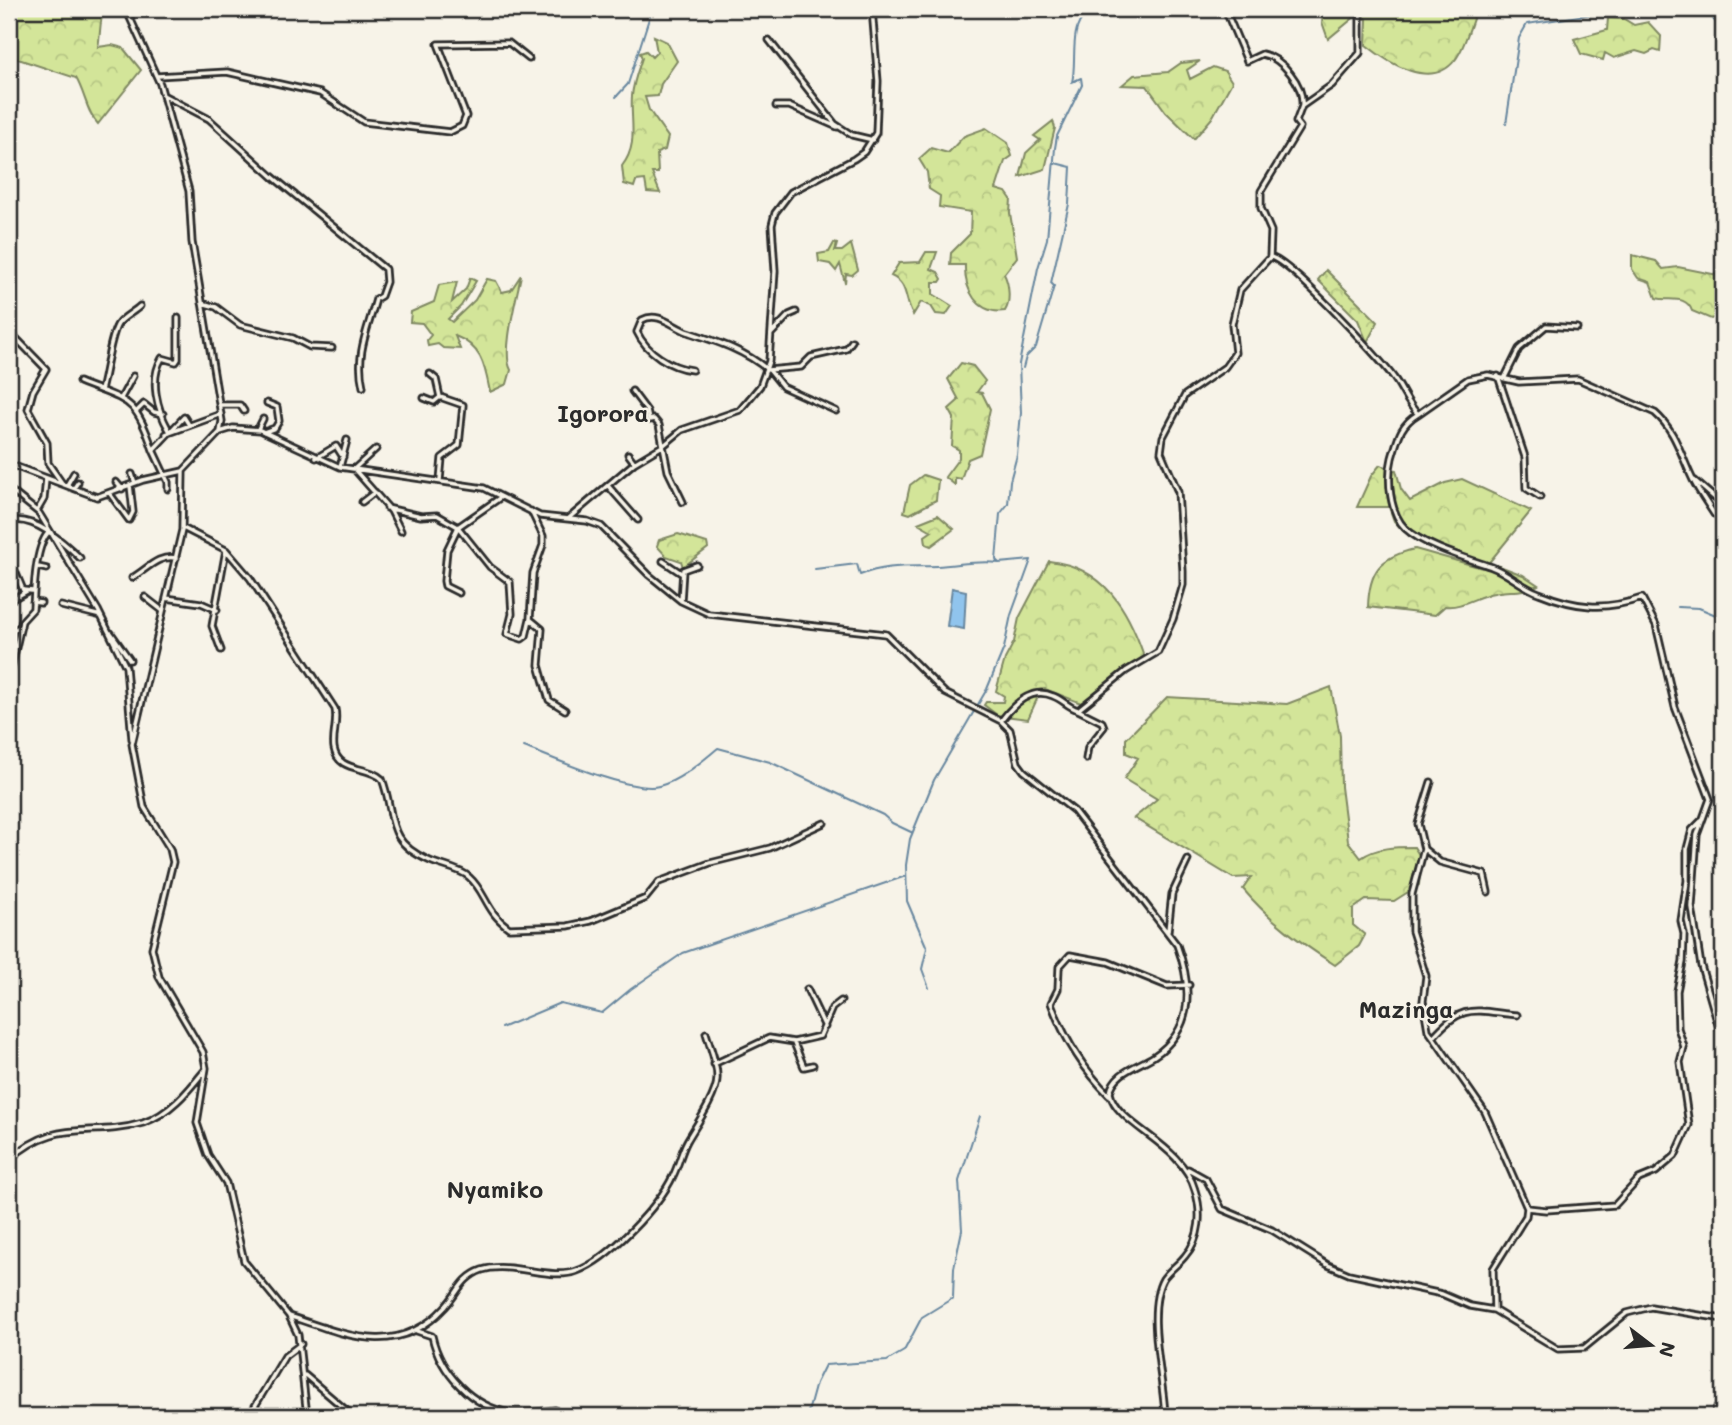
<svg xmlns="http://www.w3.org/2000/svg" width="1732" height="1425" font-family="Mali,sans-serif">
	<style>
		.forest { fill: url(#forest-crowns); stroke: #7f8862; stroke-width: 2 }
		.water { fill: #90c4ed; stroke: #68879f; stroke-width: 2 }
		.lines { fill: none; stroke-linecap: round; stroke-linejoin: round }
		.stream { stroke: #68879f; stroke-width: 2 }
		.street-casing { stroke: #2b2b2b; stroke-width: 9 }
		.street { stroke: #f7f3e8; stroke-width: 3.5 }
		.labels { text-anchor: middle; stroke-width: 5; stroke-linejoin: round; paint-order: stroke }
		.quarter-label { font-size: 23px; font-weight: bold; fill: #2b2b2b; stroke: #f7f3e8 }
	</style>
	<defs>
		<pattern id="forest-crowns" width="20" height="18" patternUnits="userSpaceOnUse" patternTransform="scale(1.75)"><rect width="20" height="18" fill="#d3e599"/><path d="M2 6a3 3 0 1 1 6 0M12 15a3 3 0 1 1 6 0" fill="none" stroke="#b5c584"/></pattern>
	</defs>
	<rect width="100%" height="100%" fill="#f7f3e8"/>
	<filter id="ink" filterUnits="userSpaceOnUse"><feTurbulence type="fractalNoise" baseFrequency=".0143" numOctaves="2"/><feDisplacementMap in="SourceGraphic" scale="14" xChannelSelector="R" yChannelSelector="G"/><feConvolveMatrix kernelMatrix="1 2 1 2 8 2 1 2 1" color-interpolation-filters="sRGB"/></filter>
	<g filter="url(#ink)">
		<path class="forest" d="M9,9h95c-5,14 -3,24 -6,38l14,-2 11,3 18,22 -43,54c-12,-13 -13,-31 -22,-46l-67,-22z
			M1324,9h152c-4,13 -12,40 -21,51 -24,31 -68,2 -89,-15l1,-26 -10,-4 -29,24 -6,-17z
			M1608,18l16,1 10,6 14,-3 13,14 -1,16 -6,-2 -8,4 -10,-3 -22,7 -9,-5 -2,7 -22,-6 -7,-15 33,-9z
			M654,36l13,6 10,19 -16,23 -3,12 -13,1 4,13 19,27 -3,13 -8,3 1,20h-6l8,20 -13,-1 -2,-12 -9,1 -2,6 -10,-3 -2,-18c17,-22 8,-44 10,-70 1,-13 6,-26 10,-38l-2,-5 6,-2 6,6 5,-5z
			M1200,61l-13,9 3,9 23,-12 12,4 7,11 -20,36 -18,21 -28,-27 -19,-26 -25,-1 12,-10 34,-3 13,-9z
			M1053,121l2,7 -10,41 -25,8 6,-24 14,-13 -6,-4z
			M986,128l22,15 4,13 -7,5 -9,28 10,3 5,7 -1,14 7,44 -13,17c5,9 7,28 1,37 -28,4 -41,-22 -40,-46h-15l1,-12 19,-19 1,-22 -32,-5 1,-11 -11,-7 -2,-17 -8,-13 12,-11 17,5 16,-17z
			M834,243l3,1 -2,7h7l9,-7 7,26 -6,5 -6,-1 -1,9 -5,-19 -4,7 -6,-7 -11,-2 -1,-8 11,-2z
			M926,252h11l-6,17 7,3 4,7 -2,3h-7v12l19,12 -6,9 -10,-1 -5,-8 -10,-4 -8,13c-9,-15 -4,-31 -22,-39l8,-13 21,-1z
			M1632,255l24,6 7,8 15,-2 45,9v38l-12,5 -19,-8c-6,-17 -23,-9 -36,-13l-6,-16 -12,-4 -6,-9z
			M1326,270l52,52 -11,20 -9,-22 -40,-40z
			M521,275c-4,22 -20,78 -10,95l-4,14 -17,8c-5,-25 -8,-46 -35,-56l5,13 -17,-1 -5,-4 -10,2 -1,-6 4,-5 -9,-12 -12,-1 1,-10 23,-10 5,-17 18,-3 -5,20 14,-13 4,-11 6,3 -15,25 -13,13 4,3 23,-22 12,-21 9,2 6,11 9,-2z
			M961,363l12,3 12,15 -8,11 5,1 8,16 -10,45 -12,5 -7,20 -6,-1v7l-10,-8 14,-19v-8l-7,-4 2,-28 -5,-9 10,-9 -11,-21z
			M1380,465l16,5 5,19 9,12 35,-18 17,-4 69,32 -44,54 -83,-33 -10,-11 -5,-14h-32l14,-31z
			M923,475l15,5 -2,20 -26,14 -6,-2 6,-27z
			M938,515l16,14 -23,17 -5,-2 -1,-8 7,-5 -14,-8z
			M678,534l29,9 1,5 -25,19 -2,-6 -15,-5 -9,-10 2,-6z
			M1415,549l67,19 15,-3 26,10 15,10c-18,9 -27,4 -44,8 -17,3 -32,15 -49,13l-10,9 -67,-8c1,-36 12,-50 47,-58z
			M1049,561c55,6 79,48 95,95l-63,47 -36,-14 -13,2 5,8 -9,20 -31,-4 -13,-10 2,-3h17l1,-6 -8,-5 9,-32 9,-17 5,-24z
			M1331,687l9,49 1,51 7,54 13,17c15,-11 35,-11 53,-11l7,11 -2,27 -25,16 -28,-1 -13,9v16l12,10 -6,11 -24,19c-34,-22 -66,-45 -92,-76l8,-12 -18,1 -99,-60 23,-19 -33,-20 14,-21 -12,-5v-14l41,-42 120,7z"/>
		<path class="water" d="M952,588l14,3 -2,38 -17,-3z"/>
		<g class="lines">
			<path class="stream" d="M1705,9l18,22
				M616,97l12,-13 24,-75
				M1506,124l13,-86 8,-14 98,-15
				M1023,368l3,-11 10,-10 18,-61 -3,-3 18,-79 2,-37 -16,-4
				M815,569l42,-5 3,11c27,-11 49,-8 77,-9 21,-1 41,-6 62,-3
				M1678,607l21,1 24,10
				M524,747c29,11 107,46 135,39 21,-5 43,-25 59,-38l52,14 113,53 9,8 19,9
				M929,988l-7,-19 5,-21 -20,-47 -1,-36 4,-26 24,-59 53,-91 17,-41 7,-33 20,-55 -32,3 -3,-3 4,-46 8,-10 2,-23 7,-26 4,-42 -2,-49 19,-96 9,-29 8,-91 2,-12 25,-51 -1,-7 -9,4c5,-19 -3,-54 13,-66l-3,-7
				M501,1028l59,-25 42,10 29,-24 52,-36 223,-77
				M807,1416l9,-33 9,-18 62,-4 17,-10 18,-34 31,-19 1,-30 8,-38 -3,-49 21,-65"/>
			<defs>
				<path id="street" d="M126,9l34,75 29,107 3,51 30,179 -2,11 -37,39 -1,59 -50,214 12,63 26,42 3,13 -21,86 7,29 44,75 3,16 -9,55 11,32 18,28 18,78 45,55 9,19 9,81
					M1225,9l22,52 15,-7c20,4 42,30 40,52l30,-21 28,-32v-44
					M769,40l66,84 17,11 21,5
					M157,76l70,-4 93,21 44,29 86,10 12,-6 4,-10 -28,-72 71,-1 20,16
					M163,95l46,24 64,58 112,92 1,13 -5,14 -5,3c-8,30 -21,55 -13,88
					M776,106h13l48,21
					M1270,257c18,2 110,101 124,121 9,12 13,26 24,36l50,-35 20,-4 31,7 59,-3 77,34c21,18 26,43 38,67 6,12 14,23 21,34l9,3
					M202,303l14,4 24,18 53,13 17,9 22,1
					M12,334l34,35 -13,22 -5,18 19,34 1,20 14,20
					M771,334l18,-19 7,-3
					M692,370c-21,-2 -46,-18 -55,-38l5,-12c17,-9 31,7 46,12 30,10 56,18 80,38l33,-3 10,-10 35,-8 6,-8
					M770,371l13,16 53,24
					M430,374l6,5 4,18 23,8 -4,40 -17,13 -2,22
					M1498,376l27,81 1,31 14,9
					M1505,377l14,-28 27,-23 31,2
					M79,382c49,20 56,14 74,68
					M101,390c5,-16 9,-54 17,-66 5,-7 16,-12 22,-18
					M632,391l15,20 2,9 5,-1 5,6 9,46 15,31
					M121,398l12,-22
					M424,398l10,4 6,-5
					M219,405h21l4,6
					M138,410l6,-6 10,8 9,2
					M1418,414c-18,11 -20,24 -26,44 -5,20 -3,54 13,70 18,18 64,31 87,39 16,6 30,20 47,26 37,15 65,18 103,5l14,27 19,82 35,92 -13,36 -5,72 9,59 18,62
					M258,429l5,-10
					M169,430c-12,-21 -20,-50 -7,-72l14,4 2,-3v-41
					M220,432l13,-4 27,2 80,37 144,21 56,28 47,5 14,5 48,49 32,26 28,13 177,20 59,59 56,28 9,9 8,33 6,8 50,40 103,134c15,41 18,84 -23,111 -15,10 -41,16 -44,37 7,33 72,50 85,97 7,22 6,48 -10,66 -6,8 -16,14 -22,23 -18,32 1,100 2,137
					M264,432l11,-4 4,-7 -2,-14 -10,-4
					M166,434l55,-20
					M376,449l-22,20 37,42 10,20
					M628,454l6,8
					M316,458l20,-12 7,11
					M9,464l88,33 46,-17 40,-9
					M340,467l7,-27
					M132,474l3,9
					M1694,480l23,20
					M116,482l6,7
					M67,485l7,-12
					M609,487l29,33
					M74,488l4,-6
					M9,489l30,24 59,97 28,57 6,72
					M168,489v-7l-15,-32 31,-33 5,8
					M110,494l19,26 4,-8 -3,-27
					M501,497l-43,30 32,40 20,15 2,32 -5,20 15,5 4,-3 4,-17
					M362,502l13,-10
					M387,508l34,8 16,-1 21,12 -11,23 -3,31 1,5 14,7
					M37,511l7,-12 2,-20
					M531,511l12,25v9l-10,28 -3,46 12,10 -3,36 10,35 16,10
					M569,518l65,-55 30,-18 18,-15 58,-20 20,-24 9,-25 6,-90 -3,-46 3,-12 16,-21 63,-33 10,-7 12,-19 2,-52 -6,-72
					M9,522c23,-8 55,20 71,36
					M183,528l43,22 24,28 85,131c3,13 -3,26 -1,39 4,25 34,17 48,31 14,35 1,61 46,81 12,6 31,8 41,17 17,15 16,34 40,51l59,-2 23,-5 55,-23 13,-16 51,-19 60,-15 54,-25
					M10,559l13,31 9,1
					M663,561l18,12
					M38,567l9,2
					M132,578c14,-8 27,-24 44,-20
					M145,597l18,14
					M166,598l35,5 16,7
					M9,601l18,-10
					M681,601l2,-31 14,-5
					M33,602l8,1
					M61,606l40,10
					M9,633l12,-7
					M111,633l19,27
					M221,650l-9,-24 14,-76
					M9,678l13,-57 11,-12c1,-18 2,-66 17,-78
					M1078,710l24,12 2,5 -16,20 -2,12
					M1001,721c12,-16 30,-35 52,-25 9,3 15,11 25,14l48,-39 32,-19 15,-33 10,-34v-14l-5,-79 -17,-40 2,-15 22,-42 40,-28 10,-14 -3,-29 8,-34 30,-33 1,-26 -10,-23v-17l39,-64 -4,-5 6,-16
					M1431,782l-13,42 6,25 -12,45v37l14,45 -3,25 5,29 5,7
					M1424,849l16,13 44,12 4,18
					M1168,931l4,-37 16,-34
					M807,989l18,38
					M794,1043l10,24 9,-2
					M714,1064l55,-26 25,4 26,-6 12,-28 9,-7
					M1109,1095c-26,-26 -45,-57 -58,-92l7,-14 1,-22 11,-12 38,7 59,24 22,-1
					M9,1160c48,-44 80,-21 134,-37 27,-9 45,-32 62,-53
					M1188,1169l18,10 16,30 50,21 56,35 21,9 93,20 28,12 24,4 64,39 26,-1 43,-35 24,-6 72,12
					M1527,1208l19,2 69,-5 24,-26 17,-7 19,-16 14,-31 -9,-63 4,-15 -6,-19 -1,-37 6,-29 1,-28 -3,-13 6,-40v-32l5,-19 9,-9
					M1494,1310l-1,-41 33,-53 1,-8 -42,-96 -52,-75c30,-35 42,-26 84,-22
					M289,1316c57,19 109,43 156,-9 13,-14 17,-30 37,-37 30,-9 68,11 95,1 31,-11 82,-65 96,-95 6,-12 8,-24 14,-35 8,-14 30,-46 30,-62 1,-14 -7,-32 -11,-46
					M417,1331l15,5c8,36 39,71 79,77 13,1 30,-2 44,-3
					M305,1375l48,41
					M249,1416l36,-60 16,-12
					M1713,1416l10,-21"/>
			</defs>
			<use href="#street" class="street-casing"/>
			<use href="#street" class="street"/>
		</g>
	</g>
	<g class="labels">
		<g class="quarter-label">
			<text x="603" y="422">Igorora</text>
			<text x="1406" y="1018">Mazinga</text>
			<text x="495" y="1198">Nyamiko</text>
		</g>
	</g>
	<rect width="1732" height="1425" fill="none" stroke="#f7f3e8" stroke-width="35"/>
	<rect x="18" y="18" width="1697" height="1390" fill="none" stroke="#2b2b2b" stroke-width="2.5" filter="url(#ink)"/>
	<g transform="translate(1651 1345) rotate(106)" stroke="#f7f3e8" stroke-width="5" paint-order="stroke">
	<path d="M0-5L12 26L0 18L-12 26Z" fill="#2b2b2b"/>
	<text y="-10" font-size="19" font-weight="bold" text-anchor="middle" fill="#2b2b2b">N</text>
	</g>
</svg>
